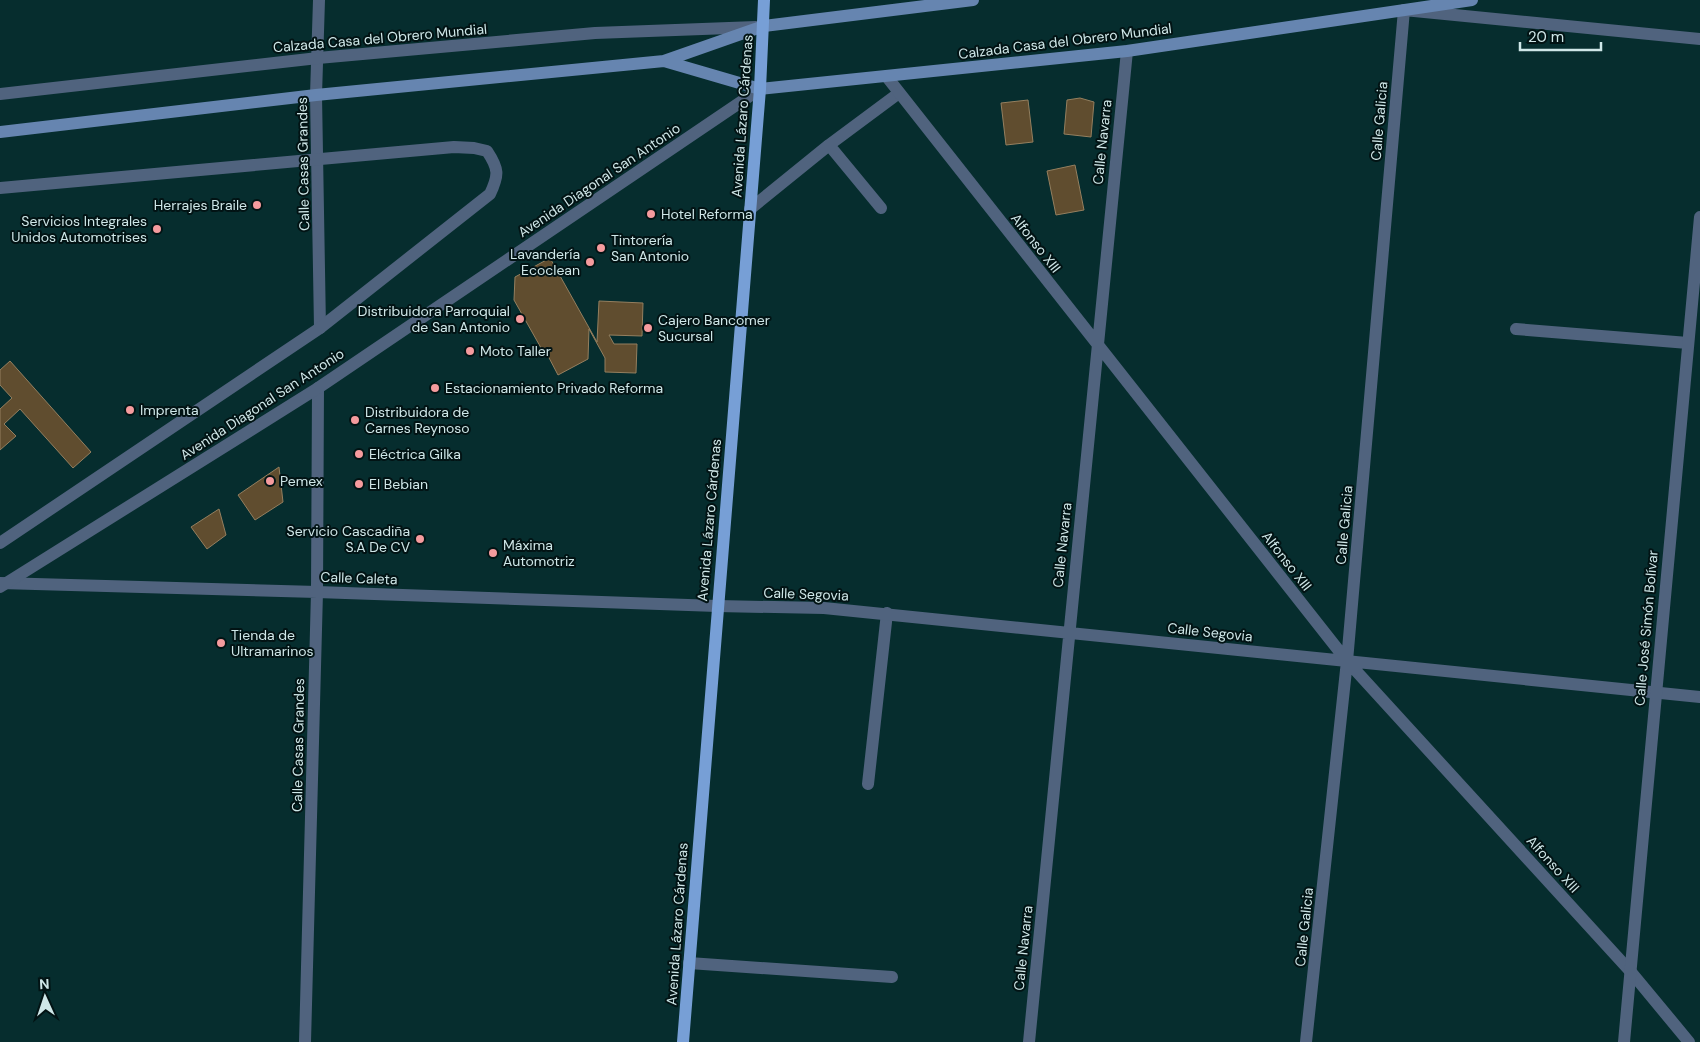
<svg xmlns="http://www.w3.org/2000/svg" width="1700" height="1042" font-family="'DM Sans',sans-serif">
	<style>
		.building { fill: #604d2f; stroke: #947f5f }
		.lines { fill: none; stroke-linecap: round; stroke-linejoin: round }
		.service { stroke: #50637e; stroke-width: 12 }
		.minor { stroke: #50637e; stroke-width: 12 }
		.tertiary { stroke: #50637e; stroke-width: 12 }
		.secondary { stroke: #6685b0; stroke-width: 12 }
		.primary { stroke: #779fd6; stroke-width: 12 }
		.poi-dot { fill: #f59b9e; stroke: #021314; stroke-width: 2 }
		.labels { text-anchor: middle; stroke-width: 4; stroke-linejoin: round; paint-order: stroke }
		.street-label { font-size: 14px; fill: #cfe7e8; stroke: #021314 }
		.poi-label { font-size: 14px; fill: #cfe7e8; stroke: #021314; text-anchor: start }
	</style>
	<rect width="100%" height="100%" fill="#062d2e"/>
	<path class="building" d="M1080,98l14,4 -3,35 -27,-3 3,-34z
		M1028,100l5,42 -27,3 -5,-42z
		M1075,165l9,45 -28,5 -9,-44z
		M550,258l47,84 2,-41 44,2 -1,33 -33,-1 5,9h23l-1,29 -31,-1v-14l-16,-29 -1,30 -30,16 -12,-23 -1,3 -31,-55 1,-23z
		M10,361l81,91 -18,16 -53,-59 -16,15 12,12 -16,14v-41l12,-11 -12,-13v-15z
		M279,467l4,35 -28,18 -17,-25z
		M219,509l7,26 -19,14 -16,-22z"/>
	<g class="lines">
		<path class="service" d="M829,145l52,63
			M750,209l79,-64 70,-52
			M1516,329l172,14
			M868,784l19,-171
			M689,963l203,14"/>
		<path class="minor" d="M319,0l-3,95 4,233
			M887,77l460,584 284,311 58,70
			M0,583l317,9 400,14 107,2 876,89
			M305,1042l12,-450 1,-204
			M1029,1042l98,-991
			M1306,1042l41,-381 57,-651 296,29"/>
		<path class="tertiary" d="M0,94l318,-36 277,-25 161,-6
			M0,188l454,-41 20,1 13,3c12,18 12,24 3,43l-170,134 -320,215
			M0,587l318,-199 442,-299
			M1624,1042l76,-825"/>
		<path class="secondary" d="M664,61l96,28 367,-38 345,-51
			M0,132l316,-37 348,-34 100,-35 209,-26"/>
		<path class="primary" d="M683,1042l77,-953 4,-89"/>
	</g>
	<g class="poi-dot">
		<circle cx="257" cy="205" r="5"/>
		<circle cx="651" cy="214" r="5"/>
		<circle cx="157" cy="229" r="5"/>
		<circle cx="601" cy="248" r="5"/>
		<circle cx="590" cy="262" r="5"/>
		<circle cx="520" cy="319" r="5"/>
		<circle cx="648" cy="328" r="5"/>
		<circle cx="470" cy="351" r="5"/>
		<circle cx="435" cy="388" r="5"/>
		<circle cx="130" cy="410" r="5"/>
		<circle cx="355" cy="420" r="5"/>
		<circle cx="359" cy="454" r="5"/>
		<circle cx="270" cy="481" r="5"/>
		<circle cx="359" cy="484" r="5"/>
		<circle cx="420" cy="539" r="5"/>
		<circle cx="493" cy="553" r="5"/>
		<circle cx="221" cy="643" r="5"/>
	</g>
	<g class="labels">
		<g class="street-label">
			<text transform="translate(380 38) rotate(-5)" y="5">Calzada Casa del Obrero Mundial</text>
			<text transform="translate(1065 41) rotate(-7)" y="5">Calzada Casa del Obrero Mundial</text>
			<text transform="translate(742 116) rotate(-86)" y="5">Avenida Lázaro Cárdenas</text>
			<text transform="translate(1379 121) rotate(-85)" y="5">Calle Galicia</text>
			<text transform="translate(1102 142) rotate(-84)" y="5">Calle Navarra</text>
			<text transform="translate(303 164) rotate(-91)" y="5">Calle Casas Grandes</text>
			<text transform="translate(599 180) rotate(-34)" y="5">Avenida Diagonal San Antonio</text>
			<text transform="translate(1036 243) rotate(52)" y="5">Alfonso XIII</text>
			<text transform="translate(262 404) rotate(-33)" y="5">Avenida Diagonal San Antonio</text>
			<text transform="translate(709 520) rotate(-85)" y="5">Avenida Lázaro Cárdenas</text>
			<text transform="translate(1344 525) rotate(-85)" y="5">Calle Galicia</text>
			<text transform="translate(1062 545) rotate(-84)" y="5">Calle Navarra</text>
			<text transform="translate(1287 561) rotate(52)" y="5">Alfonso XIII</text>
			<text transform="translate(359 578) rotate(2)" y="5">Calle Caleta</text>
			<text transform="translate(806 594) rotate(2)" y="5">Calle Segovia</text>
			<text transform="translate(1646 628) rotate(-85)" y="5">Calle José Simón Bolívar</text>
			<text transform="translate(1210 632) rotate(6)" y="5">Calle Segovia</text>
			<text transform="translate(298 745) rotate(-89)" y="5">Calle Casas Grandes</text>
			<text transform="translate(1553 864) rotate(48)" y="5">Alfonso XIII</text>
			<text transform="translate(677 924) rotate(-86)" y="5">Avenida Lázaro Cárdenas</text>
			<text transform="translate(1304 927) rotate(-84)" y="5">Calle Galicia</text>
			<text transform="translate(1023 948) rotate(-84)" y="5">Calle Navarra</text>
		</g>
		<g class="poi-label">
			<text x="247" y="210" text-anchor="end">Herrajes Braile</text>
			<text x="661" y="219">Hotel Reforma</text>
			<text x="147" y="226" text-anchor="end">Servicios Integrales<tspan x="147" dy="16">Unidos Automotrises</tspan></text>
			<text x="611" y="245">Tintorería<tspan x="611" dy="16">San Antonio</tspan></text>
			<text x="580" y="259" text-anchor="end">Lavandería<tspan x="580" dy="16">Ecoclean</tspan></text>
			<text x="510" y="316" text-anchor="end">Distribuidora Parroquial<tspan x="510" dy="16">de San Antonio</tspan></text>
			<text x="658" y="325">Cajero Bancomer<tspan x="658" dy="16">Sucursal</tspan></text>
			<text x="480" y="356">Moto Taller</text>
			<text x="445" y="393">Estacionamiento Privado Reforma</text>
			<text x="140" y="415">Imprenta</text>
			<text x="365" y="417">Distribuidora de<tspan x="365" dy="16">Carnes Reynoso</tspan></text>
			<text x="369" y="459">Eléctrica Gilka</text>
			<text x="280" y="486">Pemex</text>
			<text x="369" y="489">El Bebian</text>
			<text x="410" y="536" text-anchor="end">Servicio Cascadiña<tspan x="410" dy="16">S.A De CV</tspan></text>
			<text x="503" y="550">Máxima<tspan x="503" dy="16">Automotriz</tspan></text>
			<text x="231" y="640">Tienda de<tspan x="231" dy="16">Ultramarinos</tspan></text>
		</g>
	</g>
	<g transform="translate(45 997) rotate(357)" stroke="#021314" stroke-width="4" paint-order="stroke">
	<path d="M0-4L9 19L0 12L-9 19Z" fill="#cfe7e8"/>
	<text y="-8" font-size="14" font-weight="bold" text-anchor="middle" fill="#cfe7e8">N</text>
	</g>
	<path d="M1520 42v8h81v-8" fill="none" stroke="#cfe7e8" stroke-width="2.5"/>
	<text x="1528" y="42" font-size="15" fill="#cfe7e8" stroke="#021314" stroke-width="4" paint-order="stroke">20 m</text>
</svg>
